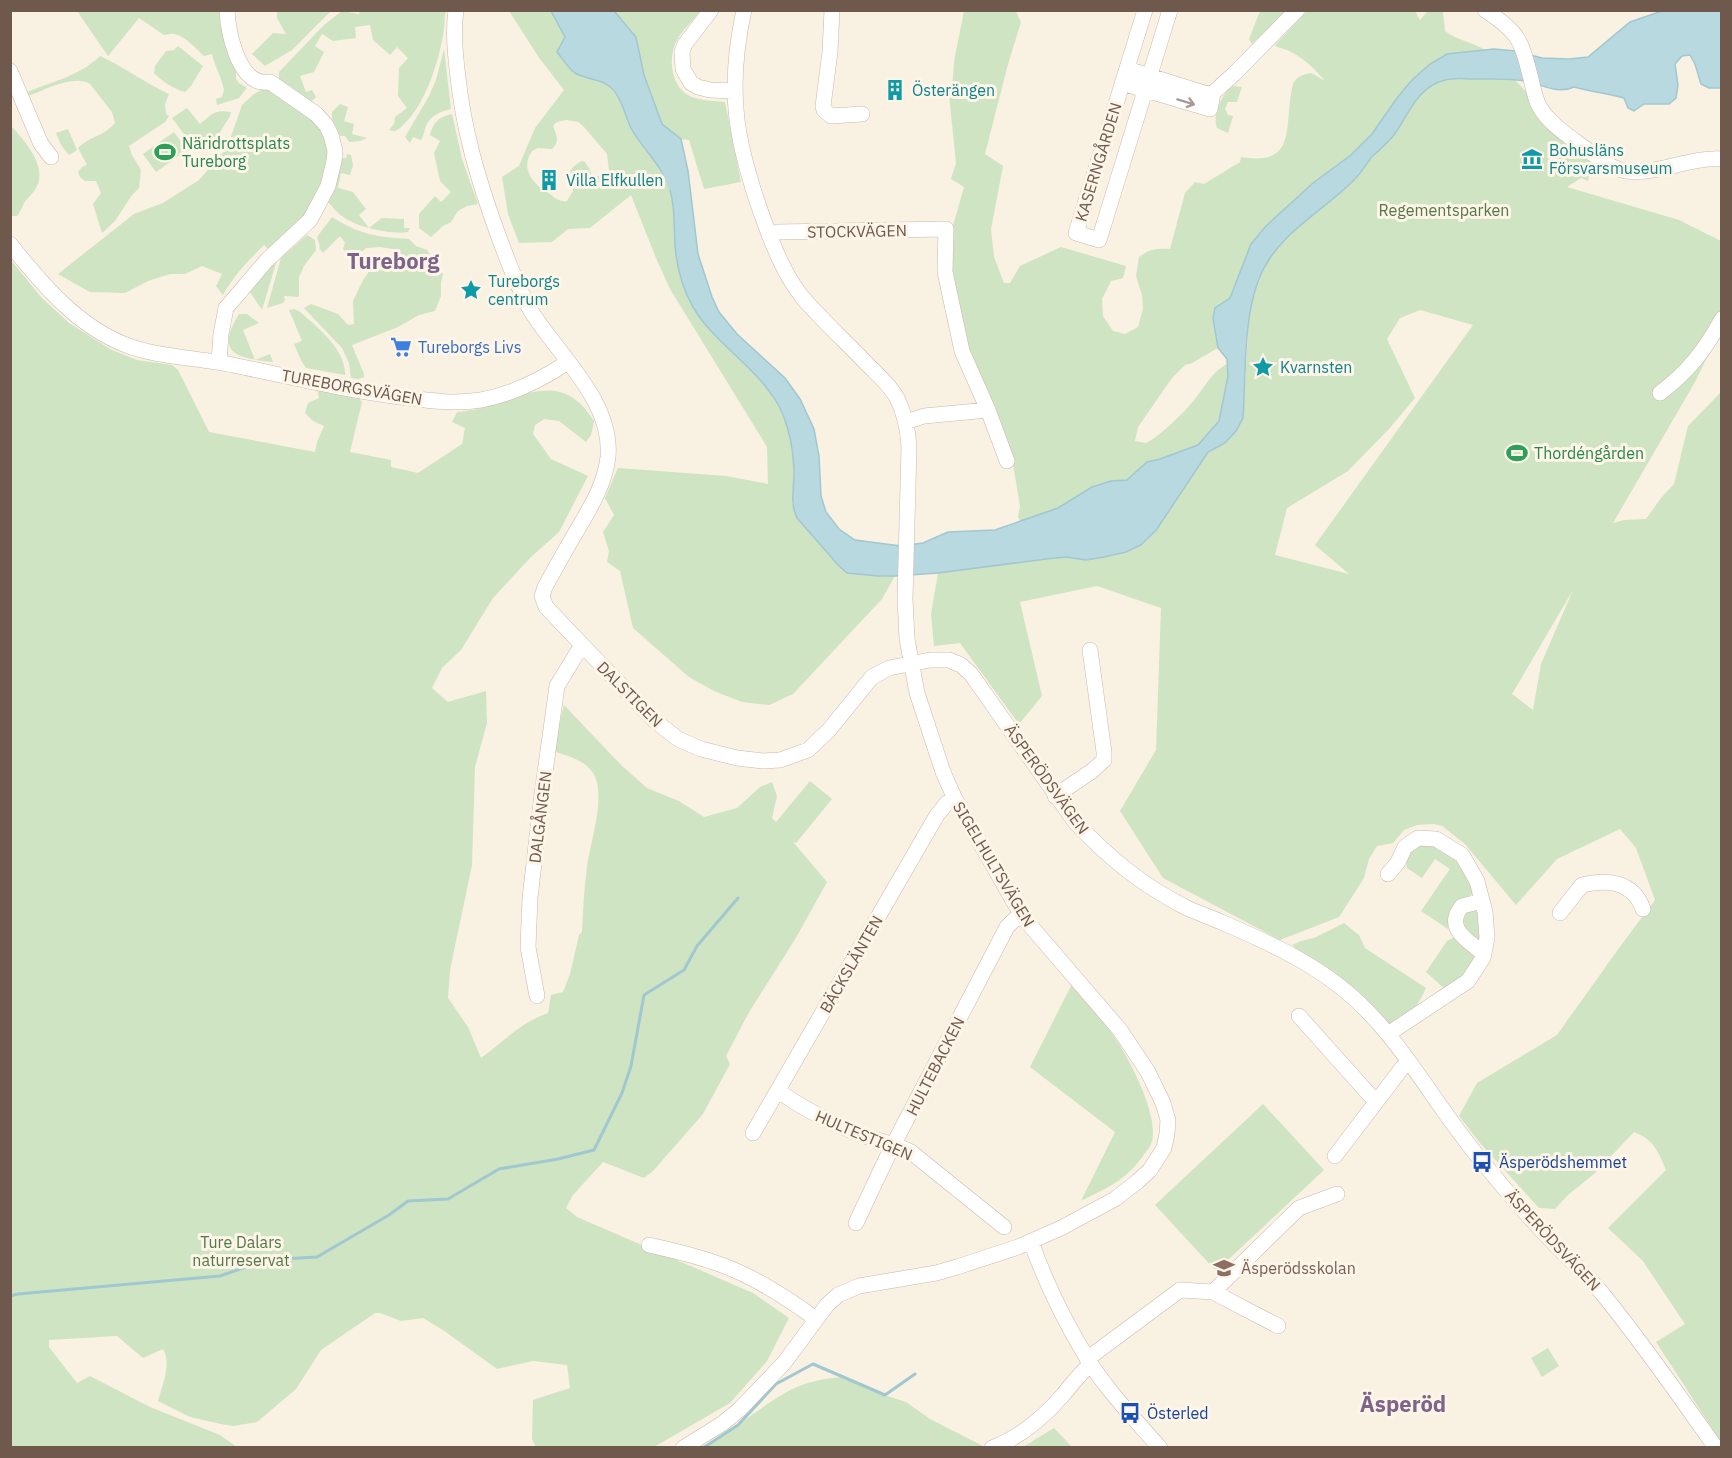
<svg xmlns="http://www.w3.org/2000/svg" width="1732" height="1458" font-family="'IBM Plex Sans',sans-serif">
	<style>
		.green { fill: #cfe4c3; fill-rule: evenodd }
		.water { fill: #b9d9e0; stroke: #a1c7d0; stroke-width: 1.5 }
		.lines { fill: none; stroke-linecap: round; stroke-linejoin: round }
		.stream { stroke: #a1c7d0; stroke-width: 3 }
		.river { stroke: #b9d9e0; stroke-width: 20 }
		.minor-casing { stroke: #c8b9ab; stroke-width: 16 }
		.minor { stroke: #fff; stroke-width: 15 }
		.oneway { stroke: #a89b94 }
		.labels { text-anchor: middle; stroke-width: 6; stroke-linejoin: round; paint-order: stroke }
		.culture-label { font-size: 16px; fill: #0d838f; stroke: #fdf5e8; text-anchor: start }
		.leisure-label { font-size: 16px; fill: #27864d; stroke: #fdf5e8; text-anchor: start }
		.street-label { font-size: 16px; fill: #6e594c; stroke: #fdf5e8 }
		.park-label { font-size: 16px; fill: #547848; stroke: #fdf5e8 }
		.shop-label { font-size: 16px; fill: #366cbe; stroke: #fdf5e8; text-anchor: start }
		.transit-label { font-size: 16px; fill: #164399; stroke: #fdf5e8; text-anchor: start }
		.education-label { font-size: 16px; fill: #785e54; stroke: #fdf5e8; text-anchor: start }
		.district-label { font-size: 22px; font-weight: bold; fill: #7e648a; stroke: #fdf5e8 }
	</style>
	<rect width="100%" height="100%" fill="#f9f1e2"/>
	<path class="green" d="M360,10l86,1c-2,6 -1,12 -2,18 -4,29 -18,75 -40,95 -5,5 -8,9 -15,6l5,-6 1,-7 12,-9 -9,-12 1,-28 9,-10 -11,-11 -7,8 -17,-15 -3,-15 -15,2 1,11 -23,3 -11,-7 -7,12 9,6 -10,20 -14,4 6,16 6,-2 4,7 -5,5 -32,-22v-8l45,-47 18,-14 17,3z
		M77,11h142l2,15 4,8 -1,8 12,24v13l3,4 7,4v2l-7,9 -22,7 -1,-6 6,-2 2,-7c-2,-12 -9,-23 -12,-36l-8,2c-8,-7 -18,-20 -30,-22 -1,-1 -9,1 -10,1l-25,-17 -31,38z
		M277,11h54l-39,39 -27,16 -13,-12 21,-21 13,1 -9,-16z
		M509,11h42l14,26 10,36 34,13 10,13 13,31 36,51 5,25 2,39 36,85 53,53 17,29 7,17 4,18 2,23 -2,33 5,15 42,48 8,7 31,3h17l-13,23 -89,95 -24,11 -27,-3 -28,-11 -25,-14 -56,-49 -13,-57 -13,-9 2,-11 -6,-19 11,-17 -9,-17 13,-30 108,8 42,8 -1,-37 -97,-158 -14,-31 -25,-63 -41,33 -22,1 -16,13 -33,1 -11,-29 -6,-37 17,-11 16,-38 29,-38 -24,-31zM567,120l11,2 6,5 23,27 2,17 -4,5h-13l-2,-6 -5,-8 -3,-1c-19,10 -10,16 -9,30l-6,10c-7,1 -11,-2 -17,-7 -15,-9 -31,-24 -18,-43l6,-3 14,1c8,-8 5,-12 1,-23 3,-5 9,-5 14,-6z
		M614,11h86c-7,10 -17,18 -23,29 -10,18 -6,49 15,57 10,4 23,4 33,5l16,80 -37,7 -15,-49 -8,-1 -19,-15 -18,-49 -8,-38z
		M964,11h52l5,11 -13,42 -23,90 18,12 -12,63 3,28 10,26h6l10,-17 41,-19 65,19 -3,12 -12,3 -9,18 1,17 10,15 12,3 13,-7 5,-18 -1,-14 -6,-19 3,-19c10,-8 18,-9 31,-8l15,-56 10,-11 9,2 36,-22 1,-5c54,9 44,-26 50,-63 1,-4 1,-10 4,-13 4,-6 10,-7 16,-8l14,8c-12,-15 -29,-30 -48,-34l-2,-2 32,-34h108l5,9 8,-9h15l2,20c13,10 26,10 40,19l-38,4 -17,10 -18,16 -15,18 -25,36 -21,21 -38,28 -47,43 -36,72 -15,10 -2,10 5,30 -26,15 -7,2 -13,13 -34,49 -3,14 11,2c14,-7 39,-31 49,-44 10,-13 18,-28 32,-35l1,12 -9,45 -21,24 -38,14 -33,21 -106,42 -3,-5 2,-11 -9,-54 -42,-101 -16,-79v-46l11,-39 -13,-8 5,-16 -7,-68 4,-17 1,-17z
		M1260,11h26l-34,33 -3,-5z
		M178,46l25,20 -12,20 -6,6c-13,-4 -22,-10 -31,-19l1,-7 11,-15 8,-1z
		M444,49l7,60c-9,2 -22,7 -25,17 -2,6 -2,9 -5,14l-8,-3 -3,6 -5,-6 24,-41 7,-16z
		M100,56c24,11 45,27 69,38l-4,10 1,10 3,2 -4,6 -36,24 3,9 9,15 -2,18 -7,7 -17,26 -13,12 -9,-29 8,-11 -5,-12h-11l-5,-4 -2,-5 4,-5 5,-2 -9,-17c12,-12 25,-11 37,-25l-3,-11 -22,-28c-16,-10 -45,6 -62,12l-1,-4c25,-10 54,-17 73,-36z
		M1458,78l57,2 77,82 -4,19 -7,-3 -14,9 112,33 42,21v88l-26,53 -82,141 11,-3 22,-1 15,-21 13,-14 14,-58 33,-34v1050l-65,-100 29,-18 -42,-63 -35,-33 58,-58c-7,-18 -13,-31 -32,-38l-40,42 -26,21 -13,14 -16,-1 -59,-65 -21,-27 18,-33 80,-48 65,-91 33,-44 -19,-52 -16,-19 -63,30 -41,46 -51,-61 -23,-18 -8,-2 -17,1 -13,5 -11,13 -16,3 -8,13 -5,19 -25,39 -59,23 -117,-62 -43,-67 36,-61 5,-142 -64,-22 -77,16 22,94 -23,28 -59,-81 -26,3 -3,-32 7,-41 108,-14 20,-2 20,3 40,-8 15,-7 16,-16 51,-77 17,-9 11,-12 7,-13 6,-101 5,-24 15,-35 16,-19 6,-4 13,-14 52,-43 10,-14 25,-24 30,-47 10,-8 13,-5zM1420,310l53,15 -158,220 34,29 -74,-19 12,-47 61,-37 41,-42 26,-31 -28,-59 13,-21zM1573,590l-32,74 -8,46 -21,-16z
		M1234,86l8,1 -5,15h-9l-3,7 3,6 5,1 -5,17 -11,-5c-5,-13 5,-36 17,-42z
		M267,87l44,27 14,19 3,24 -4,19 -7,22 -12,22 -35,31 -6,-6c-16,16 -30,30 -41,50l-7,-9 6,-12 -20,-8 -17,8h-15l-22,7 -23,12 -35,-1 -32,-18 76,-60 29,-11 36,-23 28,-32 15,-43 12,-11z
		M340,104l8,3 -4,14 10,3 -2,10 15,4 -7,3 -11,1 -4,-6h-5l-8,-18v-6z
		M187,108l13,16c11,-9 14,-15 31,-12l-1,4 -16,26 -4,-4 -15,11 -23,-31z
		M452,114l10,45 16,45 -11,2 -9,5 -7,11 -8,4 -12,11 -12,-9v-14l16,-18 6,6 10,-10 -11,-11 -6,-28 6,-12 -10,-6c3,-13 9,-18 22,-21z
		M11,126c13,14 34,37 27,58 -3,8 -10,13 -14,19 -2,5 -4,9 -7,13h-6z
		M68,129l9,21 -8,5 -8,-10 -5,-12z
		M174,132l13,18 -31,22 -13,-18z
		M347,154l4,1 2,10 -3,10 -9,-2 -3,15 15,4 13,17 -7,6 10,13 13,-10 22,1v9h6l-2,4c-17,3 -52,-5 -66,-16 -5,-3 -10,-10 -14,-14l13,-44h5z
		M332,217c28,18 46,20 77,22l7,7 11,4 16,24 -2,9v13l-6,15 -16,4 -21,12 -46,18 12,29v3l-5,2 -8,-1 -2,-15 -7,-15 -38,-40 7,-4 27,10 10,11 6,-1 -1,-23 10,-21 10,-14 24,-12 -4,-5 -13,-2 -14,1 -7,6h-11l-5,-5 2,-6 -5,-7 -17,17 -4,-5 1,-1 -3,-10z
		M307,235l8,5 1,10 -12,16 -5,11v20l-15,-1 1,4 -2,3 -16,5 14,-50z
		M10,259l31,38 28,26 41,26 27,11 35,5 6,5 31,62 106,20 2,-10 7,-16 -11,-5 -8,-8 3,-10 11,-5 -2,-9 41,8 4,5 -12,50 41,8v7l27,6 44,-29 3,-16 -13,-6 5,-10c51,-2 99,-53 137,9l-3,14 -5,7 -27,-21 -15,-2 -9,6 -2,9 18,25 37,17 -29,56 -28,25 -38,41 -32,52 -19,18 -10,20 16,14 38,-11 1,32 -12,44 -3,98 -22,105 -2,28 20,29 13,31c25,-18 37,-34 67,-45l3,-18 12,-3 7,-18 9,-39 3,-3c1,-22 2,-43 5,-65 3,-24 20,-72 6,-94 -9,-14 -26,-17 -40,-22l11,-46 57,60 26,23 32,13 25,16 33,-9 23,-21 12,-5 5,14 -5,22 4,4 34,-41 22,18 -36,44 -3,-1 34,40 -30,54 -49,78 -22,42 4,8 -27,50 -50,57 -9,7 -41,-16 -30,33 -7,13 11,9 176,76 36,25 -22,43 -37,42 -76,44h-118l-4,-8 1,-39 37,-12 -3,-23 -34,-4 -36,8 -54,-39 -20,-12 -22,3 -21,-8h-5l-54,37 -25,39 -39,33 -24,4 -12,-2 -31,-7 -32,-16c4,-15 14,-38 5,-52l-20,9 -26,-22 -68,4v7l28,36 13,-7 60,31 70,28 17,12h-226z
		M277,260l-15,50 -12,-18 9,-13z
		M294,309l5,2c18,16 47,38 46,64l-39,-7 -5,-8 -7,-16 8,-3 -13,-31z
		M239,314h8l12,9 -16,7 12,30 15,-6 3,8c-35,-4 -59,-8 -34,-48z
		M1414,845h18l18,10 11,11 10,16 2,13c-15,4 -24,18 -25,34l-27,-18 29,-42 -15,-10 -13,19 -15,-10 -1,-8z
		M1477,908l4,5v35l-22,-25 1,-10z
		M1344,923l15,12 6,13 61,40c-8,16 -17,37 -38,37l-96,-80 9,-4 13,-3z
		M1456,936l23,20 -14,24 -18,11 -21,-19 21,-31z
		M1072,984c14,18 31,35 43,54 15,22 46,81 36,106 -1,4 -6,8 -8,12 -18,25 -35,31 -62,45l34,-69 -85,-65z
		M1263,1104l61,66 -108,101 -61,-66z
		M1548,1348l11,18 -17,11 -11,-19z
		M844,1377l28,14 34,11 24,17 55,28 -282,1c14,-10 29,-19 43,-29 36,-25 52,-39 98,-42z
		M1054,1428l18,19h-49z"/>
	<path class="water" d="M551,11h63l22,26 8,38 18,49 19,15 7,32 10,83 14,43 7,15 18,22 48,44 15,21 14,30 5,27 2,40 5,16 13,17 16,11 46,6 22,-3 25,-11 47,-2 63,-22 34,-21 19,-6 16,-1 20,-18 13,-3 38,-14 21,-24 9,-45 -1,-17 -9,-11 -5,-30 2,-10 15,-10 21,-54 15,-18 47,-43 38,-28 21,-21 25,-36 15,-18 18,-16 17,-10 47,-5 22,2 26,7 27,1 19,-2 42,-35 32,-11h59v77h-12l-8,-4 -6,-20 -5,-9 -8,1 -7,8 3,21 -2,13 -7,6h-25l-10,7 -6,-3 -4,-10c-16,-5 -33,-6 -50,-11 -17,8 -32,-3 -48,-6 -17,-3 -33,-2 -50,-2 -11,0 -21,-2 -31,1 -28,7 -36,34 -51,55 -6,8 -15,15 -22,22 -6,7 -11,16 -17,22 -32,33 -79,55 -96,100 -16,39 -13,97 -16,139l-7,13 -11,12 -17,9 -51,77 -16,16 -15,7 -22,5 -18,3 -20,-3 -20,2 -108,14 -43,3h-17l-31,-3 -8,-7 -42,-48c-8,-16 -2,-33 -3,-50 -1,-18 -4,-36 -11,-53 -19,-45 -66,-67 -90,-108 -11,-19 -16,-39 -18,-61 -1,-21 0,-43 -7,-63 -6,-16 -27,-37 -36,-53 -7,-13 -10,-34 -23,-44 -9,-7 -24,-7 -34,-13 -7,-5 -13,-15 -18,-21l8,-15z"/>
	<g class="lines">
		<path class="stream" d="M10,1296l8,-2 202,-18 46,-16 51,-3 72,-42 19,-14 40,-2 51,-30 59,-10 36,-9 28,-57 9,-27 13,-71 40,-25 13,-24 41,-48
			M703,1448l35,-23 38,-41 37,-20 72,31 30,-21"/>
		<path class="river" d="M645,122c14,20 25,38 32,61"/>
		<defs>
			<path id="minor" d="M456,10c-3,20 -1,40 1,59 6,60 20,107 40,163 10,27 20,54 34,79 27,44 82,90 77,146 -3,26 -16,48 -29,70 -12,20 -23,40 -34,60l-3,9 4,11 108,113 24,19 23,10 36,9 26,3 17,-1 28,-10 21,-20 43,-53 17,-9 41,-8h19l12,5 10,9 104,148c34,36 68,64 112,86 11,5 23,9 34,14 40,17 82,36 117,63 58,44 92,113 138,169 22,27 45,55 69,80 19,21 42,40 60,63 39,48 75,100 111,151
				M711,10l-26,34 -3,8 1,17 8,14 7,4 12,3 24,1
				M832,10l-2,42 -7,54 1,4 7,6 31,-2
				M1145,10l-69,223 23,7 71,-230
				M1485,10c35,23 36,30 46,69 2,9 4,19 8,27 10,18 31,31 47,43 12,9 25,20 40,22 32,4 63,-14 96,-12
				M1127,69l80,25 6,-1
				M10,71l31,73 10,13
				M1122,83l88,26 3,-16 21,-19 63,-64
				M769,235l9,-3 168,-3 -1,43 17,79 26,59 19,51
				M10,244c32,40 67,82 116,101 30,12 74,13 107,20 58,12 116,26 175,33 24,3 49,6 73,2 32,-6 60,-20 87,-38
				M219,362l2,-28 5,-26 41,-48 43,-40 18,-34 6,-25 1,-10 -4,-16 -5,-10 -10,-11 -46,-32c-1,0 -8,1 -9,0 -24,-5 -33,-51 -34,-72
				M1660,393c28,-21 45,-43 62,-74
				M906,422l18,-6 64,-6
				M1055,796l37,-25 12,-11v-8l-14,-102
				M1388,874l10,-12 7,-15 13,-9 18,1 26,16 15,26 8,31 2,26 -4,20 -15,23 -80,53
				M1482,901l-20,5c-18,22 5,34 22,48
				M1560,913l22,-28c25,-6 51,-4 61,24
				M537,996l-9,-49 2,-49 12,-104 15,-108 25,-41
				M1299,1016l77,86
				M778,1091c26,18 54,33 84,44 16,6 33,9 49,17l93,75
				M753,1133l184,-318 10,-12 8,-4
				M1335,1156l67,-88 7,-5
				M856,1223l33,-70 118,-226 7,-7 8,-4
				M1031,1241c14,41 34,81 56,117 20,33 48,61 73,90
				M649,1245c22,5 45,10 67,18 36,12 70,34 100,56
				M1213,1292l65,34
				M1087,1359l93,-69 33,2 86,-84 38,-14
				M683,1448l40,-25 17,-14 44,-46 43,-58 11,-10 21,-9 77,-13 21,-6 61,-20 43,-19 54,-29 23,-18 12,-11 14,-22 3,-14 1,-14 -5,-17 -15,-31 -28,-42 -98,-114 -67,-117 -12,-27 -26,-79 -10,-54 -2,-40 4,-152c-1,-17 -4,-33 -12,-49 -7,-13 -19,-23 -30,-34 -21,-22 -44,-43 -64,-66 -18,-22 -29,-50 -39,-77 -28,-77 -38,-129 -20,-211
				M992,1448c29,-11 51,-30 71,-53 9,-11 17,-22 28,-31"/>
		</defs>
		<use href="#minor" class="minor-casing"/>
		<use href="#minor" class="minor"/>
	</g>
	<defs><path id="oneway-shaft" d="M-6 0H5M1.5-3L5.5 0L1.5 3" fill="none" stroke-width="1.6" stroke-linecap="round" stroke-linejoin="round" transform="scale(1.5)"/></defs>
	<use class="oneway" href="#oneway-shaft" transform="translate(1186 102) rotate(17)"/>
	<defs>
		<symbol id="building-bare" viewBox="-9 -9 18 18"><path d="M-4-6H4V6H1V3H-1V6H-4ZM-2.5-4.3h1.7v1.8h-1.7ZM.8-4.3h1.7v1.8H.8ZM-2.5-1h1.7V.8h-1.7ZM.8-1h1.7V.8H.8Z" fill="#0f9aa8" stroke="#fdf5e8" stroke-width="2.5" paint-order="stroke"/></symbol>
		<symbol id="stadium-bare" viewBox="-9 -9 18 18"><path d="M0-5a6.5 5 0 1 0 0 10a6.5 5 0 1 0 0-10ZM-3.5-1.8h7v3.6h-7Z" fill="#2e9e5b" stroke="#fdf5e8" stroke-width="2.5" paint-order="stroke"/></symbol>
		<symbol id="museum-bare" viewBox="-9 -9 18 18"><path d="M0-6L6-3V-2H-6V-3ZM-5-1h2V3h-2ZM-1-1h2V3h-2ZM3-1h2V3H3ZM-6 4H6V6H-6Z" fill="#0f9aa8" stroke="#fdf5e8" stroke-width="2.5" paint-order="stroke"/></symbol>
		<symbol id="sight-bare" viewBox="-9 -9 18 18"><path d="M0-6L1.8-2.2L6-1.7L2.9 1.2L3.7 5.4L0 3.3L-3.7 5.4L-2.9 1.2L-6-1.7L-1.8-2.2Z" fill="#0f9aa8" stroke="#fdf5e8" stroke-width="2.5" paint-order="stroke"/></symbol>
		<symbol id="supermarket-bare" viewBox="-9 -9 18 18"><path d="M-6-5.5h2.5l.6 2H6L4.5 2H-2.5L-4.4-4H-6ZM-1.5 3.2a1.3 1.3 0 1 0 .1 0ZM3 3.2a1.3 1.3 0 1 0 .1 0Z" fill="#3f7fe0" stroke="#fdf5e8" stroke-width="2.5" paint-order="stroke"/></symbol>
		<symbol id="bus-bare" viewBox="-9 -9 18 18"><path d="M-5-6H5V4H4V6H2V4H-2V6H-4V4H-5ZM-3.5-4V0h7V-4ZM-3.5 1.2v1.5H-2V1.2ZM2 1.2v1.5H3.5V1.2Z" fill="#1a4fb4" stroke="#fdf5e8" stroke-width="2.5" paint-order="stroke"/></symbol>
		<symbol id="school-bare" viewBox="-9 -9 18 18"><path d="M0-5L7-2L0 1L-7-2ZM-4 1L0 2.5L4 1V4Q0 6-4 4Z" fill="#8d6e63" stroke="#fdf5e8" stroke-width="2.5" paint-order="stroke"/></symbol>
	</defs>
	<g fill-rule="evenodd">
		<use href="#building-bare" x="880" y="75" width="30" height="30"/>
		<use href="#stadium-bare" x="150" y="137" width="30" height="30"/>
		<use href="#museum-bare" x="1517" y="144" width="30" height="30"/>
		<use href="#building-bare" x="534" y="165" width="30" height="30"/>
		<use href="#sight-bare" x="456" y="275" width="30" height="30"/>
		<use href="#supermarket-bare" x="386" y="332" width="30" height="30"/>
		<use href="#sight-bare" x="1248" y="352" width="30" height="30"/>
		<use href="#stadium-bare" x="1502" y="438" width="30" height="30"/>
		<use href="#bus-bare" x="1467" y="1147" width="30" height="30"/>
		<use href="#school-bare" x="1209" y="1253" width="30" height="30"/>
		<use href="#bus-bare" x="1115" y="1398" width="30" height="30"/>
	</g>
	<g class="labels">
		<g class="culture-label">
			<text x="912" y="96">Österängen</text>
			<text x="1549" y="156">Bohusläns<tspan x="1549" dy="18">Försvarsmuseum</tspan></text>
			<text x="566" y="186">Villa Elfkullen</text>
			<text x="488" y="287">Tureborgs<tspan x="488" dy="18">centrum</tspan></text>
			<text x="1280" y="373">Kvarnsten</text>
		</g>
		<g class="leisure-label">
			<text x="182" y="149">Näridrottsplats<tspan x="182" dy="18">Tureborg</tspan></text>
			<text x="1534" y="459">Thordéngården</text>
		</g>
		<g class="street-label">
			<text transform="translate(1098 162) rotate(-73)" y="6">KASERNGÅRDEN</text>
			<text transform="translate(857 231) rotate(-1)" y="6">STOCKVÄGEN</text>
			<text transform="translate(352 387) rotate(10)" y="6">TUREBORGSVÄGEN</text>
			<text transform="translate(630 694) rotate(45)" y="6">DALSTIGEN</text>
			<text transform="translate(1047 779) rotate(54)" y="6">ÄSPERÖDSVÄGEN</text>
			<text transform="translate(540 817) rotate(-83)" y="6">DALGÅNGEN</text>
			<text transform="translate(994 864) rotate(59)" y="6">SIGELHULTSVÄGEN</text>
			<text transform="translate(851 964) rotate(-60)" y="6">BÄCKSLÄNTEN</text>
			<text transform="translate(935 1066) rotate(-63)" y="6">HULTEBACKEN</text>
			<text transform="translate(864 1135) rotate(23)" y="6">HULTESTIGEN</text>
			<text transform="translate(1553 1240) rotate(47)" y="6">ÄSPERÖDSVÄGEN</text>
		</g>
		<g class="park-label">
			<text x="1444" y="216">Regementsparken</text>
			<text x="241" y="1248">Ture Dalars<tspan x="241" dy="18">naturreservat</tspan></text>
		</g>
		<g class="shop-label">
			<text x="418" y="353">Tureborgs Livs</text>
		</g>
		<g class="transit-label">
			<text x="1499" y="1168">Äsperödshemmet</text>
			<text x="1147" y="1419">Österled</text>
		</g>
		<g class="education-label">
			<text x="1241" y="1274">Äsperödsskolan</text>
		</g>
		<g class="district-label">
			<text x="393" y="269">Tureborg</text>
			<text x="1403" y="1412">Äsperöd</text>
		</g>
	</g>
	<rect width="1732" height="1458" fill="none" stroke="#6e594c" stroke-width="24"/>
</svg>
